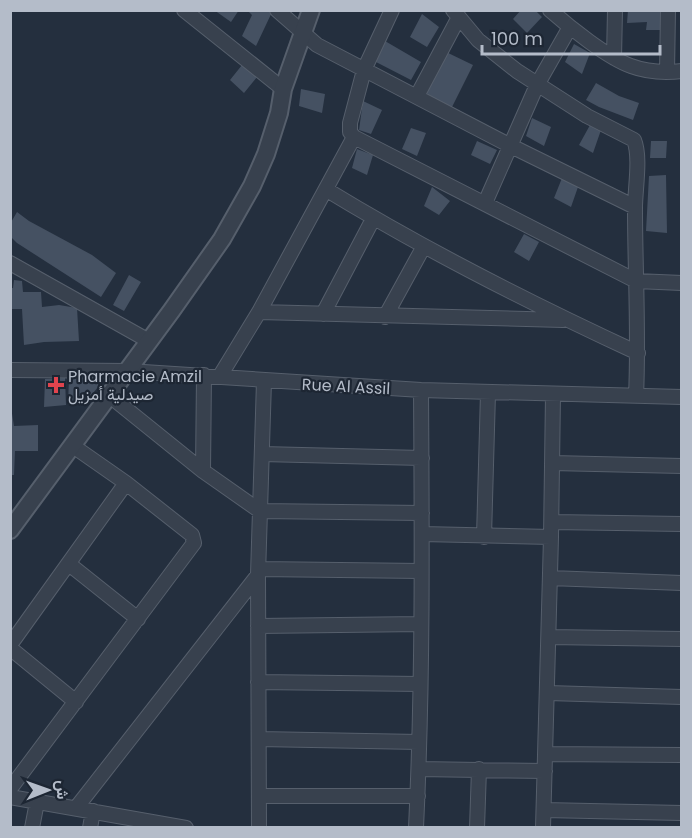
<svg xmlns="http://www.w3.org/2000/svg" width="692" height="838" font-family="Poppins,Vazirmatn,sans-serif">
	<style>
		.building { fill: #455162 }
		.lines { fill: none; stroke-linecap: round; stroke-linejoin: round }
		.minor-casing { stroke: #565f6c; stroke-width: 16 }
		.tertiary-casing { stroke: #565f6c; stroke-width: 20 }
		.minor { stroke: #38414e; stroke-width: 14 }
		.tertiary { stroke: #38414e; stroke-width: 16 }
		.health-dot { fill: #e0444e; stroke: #1d2633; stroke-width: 2 }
		.labels { text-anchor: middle; stroke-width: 4.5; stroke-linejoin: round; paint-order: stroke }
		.poi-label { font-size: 16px; fill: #b4bcc9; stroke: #1d2633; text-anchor: start }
		.street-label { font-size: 16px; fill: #b4bcc9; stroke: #1d2633 }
	</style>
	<rect width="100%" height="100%" fill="#242f3e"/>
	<path class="building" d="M214,10h25l-8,12z
		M247,10h26l-17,36 -14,-10 10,-21z
		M521,10h14l7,7 -15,16 -14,-14z
		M628,10h37l-2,20h-17l1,-8 -20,1z
		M422,14l17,13 -12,20 -17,-10z
		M385,41l36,21 -10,18 -35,-18z
		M574,44l16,9 -8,21 -17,-12z
		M444,51l29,14 -23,46 -29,-15z
		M242,65l15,12 -13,16 -14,-13z
		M596,83l23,13 20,7 -6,17 -34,-13 -13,-7z
		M301,89l24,5 -3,19 -23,-7z
		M363,101l19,9 -11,24 -12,-4z
		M532,118l19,9 -7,19 -18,-10z
		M590,125l11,5 -8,23 -14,-8z
		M411,128l15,5 -9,23 -15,-7z
		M477,141l20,9 -7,14 -19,-9z
		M651,141h16l-1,17h-16z
		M357,149l16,6 -6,20 -15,-7z
		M666,175l1,58 -21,-2 3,-55z
		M562,178l16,9 -7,20 -17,-9z
		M432,187l18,14 -11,14 -15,-9z
		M17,212l12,9 63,34 24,18 -15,24 -84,-54 -7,-7v-12z
		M524,234l15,8 -10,19 -15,-9z
		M129,275l12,7 -17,29 -11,-6z
		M14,280l8,1 1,11h18l1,15 17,-2 18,3 2,33 -35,1 -20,3 -2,-36h-12v-21h3z
		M65,378l1,27 -22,2 1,-28z
		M69,378h19l10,3v6l-13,16 -17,2z
		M10,401l4,25 24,-1v26h-23l-1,24h-4z"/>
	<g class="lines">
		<defs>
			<path id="minor" d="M184,10l99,79
				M277,10l40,35 192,100 126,62
				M392,10l-28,60 -14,53v9l4,5 282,144 46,2
				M453,10l25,30 39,31 70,45 47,24c7,17 1,49 1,68 0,63 4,125 1,188
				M550,10c19,17 58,48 81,56 16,6 33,7 51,5
				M614,58l1,-48
				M667,72l1,-62
				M417,96l42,-79
				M327,190c100,61 205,114 311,163
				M485,203l52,-118 33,-58
				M10,263l139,78
				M259,312l304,8
				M323,314l50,-95
				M385,317l39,-71
				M10,370l118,1 293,19 261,7
				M220,376l39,-64 95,-175
				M110,396l93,75 57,40 162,2
				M262,454l160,4
				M552,463l130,3
				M203,471l1,-96
				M552,522l130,2
				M422,534l129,3
				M484,537l4,-144
				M69,564l69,55
				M259,569l162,2
				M550,578l132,5
				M258,626l163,-2
				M549,637l133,2
				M10,645l116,-162
				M10,648l66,54
				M258,682l162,2
				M548,693l134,4
				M259,739l160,3
				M545,754l137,1
				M419,769l126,2
				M10,789l184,-246 -2,-8 -66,-52 -53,-37
				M259,796h159
				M10,797l176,31
				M76,808l182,-233
				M544,810l138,3
				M32,828l5,-26
				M90,828l3,-17
				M259,828l-1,-253 6,-194
				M416,828c7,-146 6,-292 5,-438
				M477,828l2,-59
				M543,828l8,-291 2,-142"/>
			<path id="tertiary" d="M10,530l162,-220 50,-71 30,-53 14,-32 13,-41 4,-24 28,-79"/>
		</defs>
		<use href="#minor" class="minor-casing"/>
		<use href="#tertiary" class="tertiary-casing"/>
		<use href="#minor" class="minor"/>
		<use href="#tertiary" class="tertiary"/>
	</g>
	<path class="health-dot" d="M53 376h6v6h6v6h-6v6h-6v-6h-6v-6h6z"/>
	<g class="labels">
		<g class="poi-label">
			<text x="68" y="382">Pharmacie Amzil<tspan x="68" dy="18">صيدلية أمزيل</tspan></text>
		</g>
		<g class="street-label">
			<text transform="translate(346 386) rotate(3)" y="6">Rue Al Assil</text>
		</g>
	</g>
	<rect width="692" height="838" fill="none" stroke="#b4bcc9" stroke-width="24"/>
	<g transform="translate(48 790) rotate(89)" stroke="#1d2633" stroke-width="4.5" paint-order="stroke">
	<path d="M0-4.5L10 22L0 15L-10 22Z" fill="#b4bcc9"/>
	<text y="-9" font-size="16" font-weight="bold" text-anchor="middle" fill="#b4bcc9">ش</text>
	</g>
	<path d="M482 45v9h178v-9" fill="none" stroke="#b4bcc9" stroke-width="3"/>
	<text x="491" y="45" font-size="18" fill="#b4bcc9" stroke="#1d2633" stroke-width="4.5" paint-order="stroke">100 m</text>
</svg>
